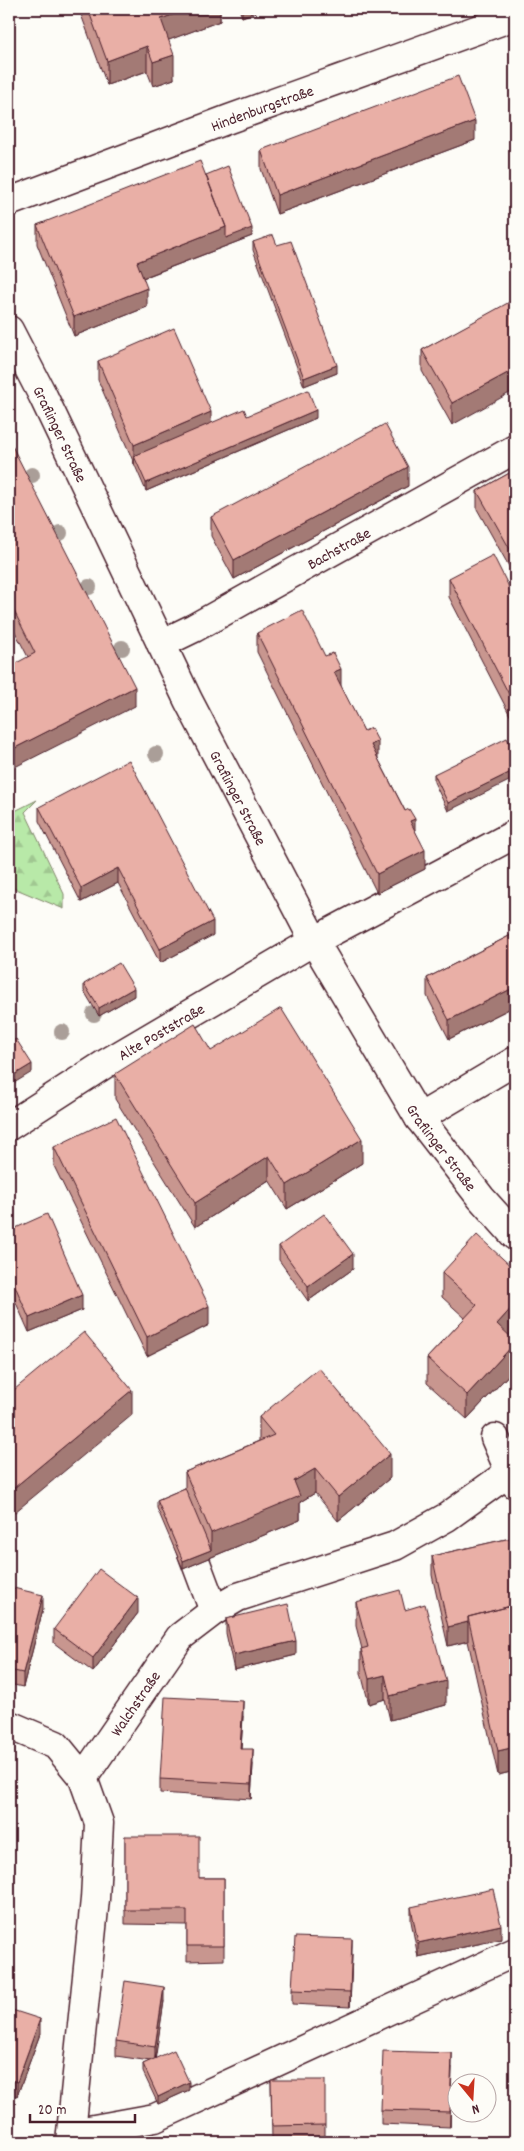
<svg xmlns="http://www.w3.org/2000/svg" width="524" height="2151" font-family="Dekko,sans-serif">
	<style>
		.forest { fill: url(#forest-firs); stroke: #81846a }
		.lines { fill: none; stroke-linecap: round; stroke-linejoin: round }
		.minor-casing { stroke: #4a1f2b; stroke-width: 31 }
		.minor { stroke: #fdfcf7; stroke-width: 28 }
		.tree { fill: #aa9e98 }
		.wall { fill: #c8968f; stroke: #4a1f2b }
		.shaded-wall { fill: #a37a74; stroke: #4a1f2b }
		.building { fill: #e9afa6; stroke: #4a1f2b }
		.labels { text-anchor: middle; stroke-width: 4; stroke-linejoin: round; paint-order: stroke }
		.street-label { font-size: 16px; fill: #4a1f2b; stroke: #fdfcf7 }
	</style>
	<defs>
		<pattern id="forest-firs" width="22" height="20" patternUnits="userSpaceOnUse" patternTransform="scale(1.25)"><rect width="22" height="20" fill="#b8e9a8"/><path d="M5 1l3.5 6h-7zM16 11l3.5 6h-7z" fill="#a0c791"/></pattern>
	</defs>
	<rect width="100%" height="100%" fill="#fdfcf7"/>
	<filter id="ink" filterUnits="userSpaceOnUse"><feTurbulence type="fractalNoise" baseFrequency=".02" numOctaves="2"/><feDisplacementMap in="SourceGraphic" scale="10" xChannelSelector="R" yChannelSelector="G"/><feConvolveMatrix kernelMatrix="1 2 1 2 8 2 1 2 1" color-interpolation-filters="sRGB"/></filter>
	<g filter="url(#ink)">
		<path class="forest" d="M37,800l-12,12 39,82v15l-55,-23v-72z"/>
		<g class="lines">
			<defs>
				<g id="minor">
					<path id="s1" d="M9,202l220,-83 286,-103"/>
					<path id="s2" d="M9,330l34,66 145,304 126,241 105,177 62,80 34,38"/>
					<path id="s3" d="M161,644l33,-16 321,-179"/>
					<path d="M419,1118l96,-57"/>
					<path id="s4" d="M9,1126l99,-64 206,-121 201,-107"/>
					<path d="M495,1438l20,46"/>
					<path d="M187,1539l27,72"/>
					<path d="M9,1725l47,20 27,33 16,45 -4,76 -25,243"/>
					<path id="s5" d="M83,1778l97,-141 34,-26 24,-14 157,-51 52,-29 68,-49"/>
					<path d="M72,2133l83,-15 360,-166"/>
				</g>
			</defs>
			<use href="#minor" class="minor-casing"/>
			<use href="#minor" class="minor"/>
		</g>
		<g class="tree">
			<circle cx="32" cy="475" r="8"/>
			<circle cx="60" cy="533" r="8"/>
			<circle cx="89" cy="587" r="8"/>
			<circle cx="122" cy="648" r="8"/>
			<circle cx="156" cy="754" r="8"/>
			<circle cx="94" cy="1014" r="8"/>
			<circle cx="62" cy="1032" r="8"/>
		</g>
		<path class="wall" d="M79,9h141v12l-52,19 6,39 -21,7 -6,-15 -40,14z
			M239,9h24l-21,8z
			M475,140l-198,74 -16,-45v-19z
			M206,175l46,61 -109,42 4,29 -73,29 -37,-92v-19z
			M253,242l24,3 60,128 -33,13 -51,-136z
			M515,300l-63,125 -30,-54v-21z
			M98,361l113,62 36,-7 69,2 -170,73 -48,-111z
			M9,440l126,266 -107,-49 -19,-37z
			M515,470v107l-38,-68v-18z
			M408,486l-174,93 -23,-43v-19z
			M449,578l66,21v126l-66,-128z
			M257,633l68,23 90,174 10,39 -48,24 -120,-241z
			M515,754l-67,57 -14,-29v-8z
			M39,807l174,128 -53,28 -42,-80 -37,19 -42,-81z
			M515,933v73l-66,33 -22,-43v-18z
			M84,984l50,12 -35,20 -15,-25z
			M211,1051l151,112 -75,46 -18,-29 -74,47 -80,-128v-25z
			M54,1147l155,178 -62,31 -93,-190z
			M9,1231l73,79 -53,22 -20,-45z
			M279,1246l74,23 -45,32 -29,-41z
			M515,1270v58l-6,7 6,6v27l-48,51 -40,-36v-25l38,-40 -23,-21v-24z
			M259,1417l131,61 -52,43 -23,-28 -15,9v18l-117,49 -26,-61v-8l28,-12v-16l74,-31z
			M515,1537v234l-17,4 -30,-134 -20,5 -16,-71v-19z
			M9,1587l34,22 -20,78 -14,-3z
			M356,1602l49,8 41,95 -56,15 -5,-21 -16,5 -8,-31v-24h1l-6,-23z
			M138,1613l-45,59 -39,-29v-14z
			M226,1619l70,36 -62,15 -8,-37z
			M243,1716l-2,33 12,15 -2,35 -91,-6v-14z
			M125,1836l74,42h25v82l-37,1v-36l-62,-1z
			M411,1907l90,32 -83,18 -7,-36z
			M352,1954l-2,53 -58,-3v-14z
			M164,2001l-9,57 34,32 -31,14 -15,-32v-8l7,-3 -34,-5v-15z
			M9,2009l31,25 -23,62 -8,-3z
			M452,2067l-2,60 -69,-3v-14z
			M271,2080l54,45v14l-53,1z"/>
		<path class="shaded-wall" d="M188,9h32v12l-59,22v-24z
			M242,9h21l-21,8z
			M147,46v25l-40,14v-24z
			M174,55v24l-21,7v-24z
			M475,121v19l-198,74v-19z
			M226,227l26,1v8l-115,44v-18z
			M147,288v19l-73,29v-19z
			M337,365v8l-33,13v-8z
			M515,369v21l-63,35v-22z
			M316,410v8l-170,73v-8z
			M211,412v19l-77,25v8v-19z
			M408,467v19l-174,93v-19z
			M341,669v18l-7,-15z
			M135,687v19l-126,64v-19z
			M378,741v19l-7,-15z
			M515,770v8l-67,33v-8z
			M415,819v19l-5,-17z
			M425,850v19l-48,24v-19z
			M118,868v15l-37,19v-14z
			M213,921v14l-53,28v-14z
			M515,987v19l-66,33v-19z
			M134,988v8l-35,20v-8z
			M32,1064v8l-23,14v-8z
			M362,1139v24l-75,46v-24z
			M269,1156v24l-74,47v-24z
			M353,1254v15l-45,32v-15z
			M82,1295v15l-53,22v-14z
			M515,1304v24l-18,20v-24z
			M209,1306v19l-62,31v-19z
			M515,1343v25l-48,51v-24z
			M132,1390v25l-123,102v-25z
			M390,1454v24l-52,43v-24z
			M315,1469v24l-15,9v18l-117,49v-8l28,-11v-17l83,-52z
			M43,1595v14l-20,78v-14z
			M138,1598v15l-45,59v-14z
			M468,1622v19l-20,5v-19z
			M296,1641v14l-62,15v-15z
			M385,1675v24l-16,5v-25z
			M446,1681v24l-56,15v-24z
			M243,1701v15l-3,47v-14z
			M515,1747v24l-17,4v-24z
			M253,1749v15l-2,35v-15z
			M501,1925v14l-83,18v-14z
			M352,1939v15l-2,53v-15z
			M164,1987v14l-9,60v-14z
			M40,2019v15l-23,62v-14z
			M452,2053v14l-2,60v-15z
			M189,2082v8l-31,14v-7z"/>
		<path class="building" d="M88,9h100l-27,10 13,36 -21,7 -6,-16 -40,15z
			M458,76l17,45 -198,74 -16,-45z
			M200,161l26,66 -89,35 10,26 -73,29 -37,-92z
			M228,166l24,62 -26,10v-11l-20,-52z
			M273,235l4,10 14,-4 46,124 -33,13 -51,-136z
			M515,299v70l-63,34 -30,-53z
			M174,328l37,84 -77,33 -36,-84z
			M308,390l8,20 -170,73 -12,-27 110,-47 3,7z
			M385,424l23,43 -174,93 -23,-43z
			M9,440l126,247 -126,64v-84l26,-14 -26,-52z
			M515,470v88l-38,-67z
			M493,555l22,44v107l-66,-128z
			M302,610l23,46 8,-3 8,16 -7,3 30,59 7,-3 7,13 -7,4 34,66 4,-2 6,10 -5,2 15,29 -48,24 -120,-241z
			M507,738l8,16v16l-67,33 -14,-29z
			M129,760l84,161 -53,28 -42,-81 -37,20 -42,-81z
			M515,933v54l-66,33 -22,-42z
			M119,963l15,25 -35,20 -15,-24z
			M281,1008l81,131 -75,46 -18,-29 -74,47 -80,-129 80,-50 16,27z
			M16,1039l16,25 -23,14v-35z
			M116,1117l93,189 -62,31 -93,-190z
			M47,1214l35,81 -53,23 -20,-46v-41z
			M324,1214l29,40 -45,32 -29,-40z
			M477,1235l38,35v34l-18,20 18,17v2l-48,52 -40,-37 50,-53 -35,-32z
			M84,1332l48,58 -123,102v-98z
			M319,1368l71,86 -52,43 -23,-28 -21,12 6,15 -89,37 -26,-61 89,-37 -15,-18z
			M185,1488l26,62 -28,11 -26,-61z
			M515,1537v68l-47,12v5l-20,5 -16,-71z
			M99,1569l39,29 -45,60 -39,-29z
			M9,1587l34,8 -20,78 -14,-3z
			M400,1590l5,20 20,-6 21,77 -56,15 -5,-21 -16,4 -8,-30 7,-2 -12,-45z
			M288,1604l8,37 -62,14 -8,-36z
			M515,1605v142l-17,4 -30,-134z
			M165,1697l78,4 -3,48h13l-2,35 -91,-5z
			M125,1836h74v42h25v68h-37v-36h-62z
			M493,1889l8,36 -83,18 -7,-36z
			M295,1937l57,2 -2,53 -58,-2z
			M125,1981l39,6 -9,60 -39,-6z
			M9,2009l31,10 -23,63 -8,-3z
			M174,2050l15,32 -31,15 -15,-33z
			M383,2051l69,2 -2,59 -69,-2z
			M271,2080h54v45l-53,1z
			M438,2139l5,3h-8z"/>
	</g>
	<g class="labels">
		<g class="street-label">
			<text dy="6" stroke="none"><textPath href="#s1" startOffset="270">Hindenburgstraße</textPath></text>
			<text dy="6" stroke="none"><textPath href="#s2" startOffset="116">Graflinger Straße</textPath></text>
			<text dy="6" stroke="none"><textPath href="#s3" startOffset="202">Bachstraße</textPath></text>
			<text dy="6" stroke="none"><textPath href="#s2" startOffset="521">Graflinger Straße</textPath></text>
			<text dy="6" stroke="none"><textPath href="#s4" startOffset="179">Alte Poststraße</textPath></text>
			<text dy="6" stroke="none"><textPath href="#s2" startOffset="926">Graflinger Straße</textPath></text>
			<text dy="6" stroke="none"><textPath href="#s5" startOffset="91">Walchstraße</textPath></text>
		</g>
	</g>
	<rect width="524" height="2151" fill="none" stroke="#fdfcf7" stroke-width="30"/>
	<rect x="15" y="15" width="494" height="2121" fill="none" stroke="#4a1f2b" stroke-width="2" filter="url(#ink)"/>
	<g transform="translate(472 2098) rotate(162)"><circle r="24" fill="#fdfcf7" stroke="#b5a4a5"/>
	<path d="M0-4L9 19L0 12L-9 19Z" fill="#c8321e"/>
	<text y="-8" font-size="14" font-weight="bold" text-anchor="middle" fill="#4a1f2b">N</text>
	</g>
	<path d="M30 2114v8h105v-8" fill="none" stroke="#4a1f2b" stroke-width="2.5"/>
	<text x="38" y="2114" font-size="15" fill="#4a1f2b" stroke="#fdfcf7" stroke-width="4" paint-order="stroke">20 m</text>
</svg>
